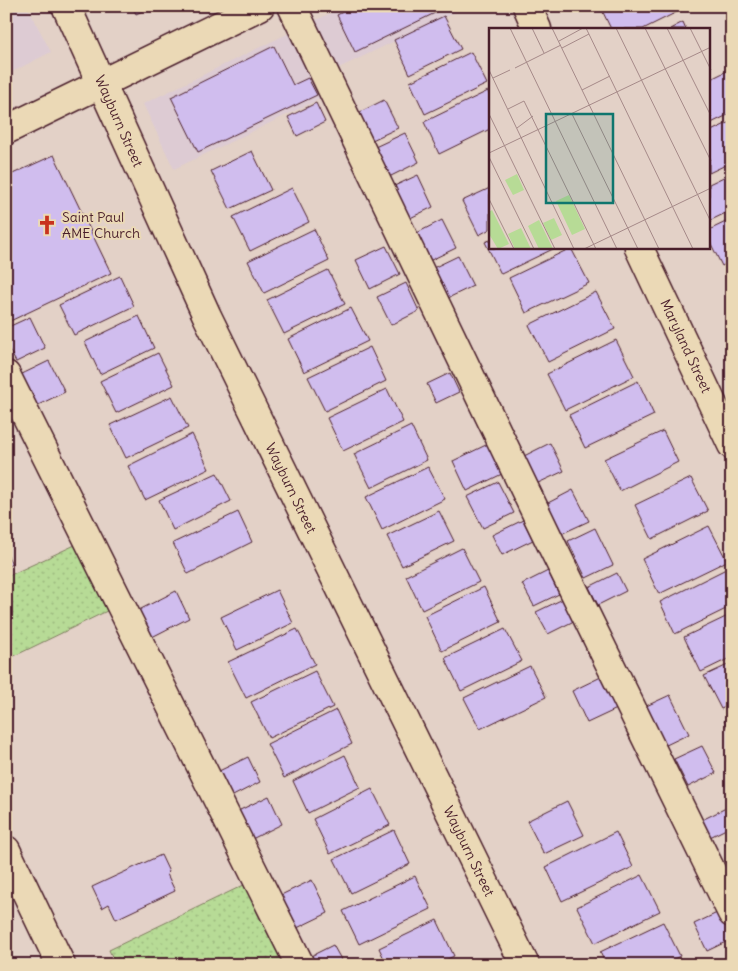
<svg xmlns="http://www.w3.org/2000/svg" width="738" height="971" font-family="Delius,sans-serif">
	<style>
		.built { fill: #ddcbd3 }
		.grass { fill: url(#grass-dots); stroke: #807d60 }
		.building { fill: #d0bdee; stroke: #4a1f2b }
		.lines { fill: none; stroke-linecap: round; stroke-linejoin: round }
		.minor-casing { stroke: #4a1f2b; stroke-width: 31 }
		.minor { stroke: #ebd9b6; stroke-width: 28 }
		.labels { text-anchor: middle; stroke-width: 4; stroke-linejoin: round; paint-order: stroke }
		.street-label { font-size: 14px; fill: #4a1f2b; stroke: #ebd9b6 }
		.poi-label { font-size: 14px; fill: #4a1f2b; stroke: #ebd9b6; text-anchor: start }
		.inset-road { fill: none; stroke: #a68a89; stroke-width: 1 }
		.view { fill: #0f766e; fill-opacity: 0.15; stroke: #0f766e; stroke-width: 2.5 }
		.inset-edge { fill: none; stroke: #4a1f2b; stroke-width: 2.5 }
	</style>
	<defs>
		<pattern id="grass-dots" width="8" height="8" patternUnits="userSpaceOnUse" patternTransform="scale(1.25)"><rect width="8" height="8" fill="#b7db96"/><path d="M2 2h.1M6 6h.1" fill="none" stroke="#9fbc81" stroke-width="1.8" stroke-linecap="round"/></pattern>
	</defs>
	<rect width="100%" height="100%" fill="#e3d1c7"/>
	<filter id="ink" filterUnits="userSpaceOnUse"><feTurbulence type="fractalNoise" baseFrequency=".02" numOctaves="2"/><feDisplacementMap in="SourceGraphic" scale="10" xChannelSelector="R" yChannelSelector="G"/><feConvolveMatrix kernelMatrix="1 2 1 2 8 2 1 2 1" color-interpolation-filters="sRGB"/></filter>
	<g filter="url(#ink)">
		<path class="built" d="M6,6h21l24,46 -45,23z
			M345,6h123l-146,70 8,18 -156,75 -31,-65z"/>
		<path class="grass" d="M75,545l32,66 -101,49v-83z
			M250,882l40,83h-174l-7,-15z"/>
		<path class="building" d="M132,6h21l-17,8z
			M354,6h81l2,6 -82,40 -18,-37z
			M600,6h89l-46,23h-32z
			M444,16l17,33 -51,25 -16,-34z
			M683,22l3,7h-16z
			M274,46l19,39 15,-7 9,17 -119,57 -27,-55z
			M471,52l16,32 -62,30 -15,-32z
			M729,70l3,4v39l-23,11v-44z
			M488,91l2,5v33l-51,25 -15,-32z
			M384,100l14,28 -28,13 -14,-27z
			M316,103l9,19 -28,14 -9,-19z
			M732,121v41l-23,11v-41z
			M405,133l14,29 -32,16 -14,-30z
			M252,151l19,39 -41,19 -19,-38z
			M54,155l57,118 -105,50v-146z
			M732,173v37l-23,11v-37z
			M418,175l15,32 -27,13 -16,-32z
			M292,188l17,34 -59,29 -17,-34z
			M490,188v41l-11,6 -17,-34z
			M732,219v42l-10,5 -13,-26v-10z
			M442,220l14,28 -29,14 -14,-27z
			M314,229l15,32 -65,32 -16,-32z
			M490,240v8h65l-54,26 -16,-32z
			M386,246l14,28 -30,15 -14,-29z
			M571,248l18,35 -63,30 -17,-35z
			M458,256l15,30 -27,13 -15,-30z
			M732,269v17l-7,-14z
			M328,270l17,34 -61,30 -17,-34z
			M120,276l14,30 -60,29 -15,-30z
			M406,283l13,28 -28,14 -14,-28z
			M596,292l19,37 -67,33 -19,-37z
			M351,308l17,33 -64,31 -16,-33z
			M139,316l15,32 -54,26 -15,-32z
			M30,317l15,31 -29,14 -10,-18v-16z
			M616,340l18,36 -69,34 -18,-36z
			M370,347l16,34 -61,30 -17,-34z
			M158,353l16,32 -58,28 -16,-32z
			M49,361l16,31 -29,14 -16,-31z
			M450,373l9,19 -23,11 -9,-19z
			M638,381l16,34 -69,33 -16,-33z
			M387,389l16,33 -60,29 -16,-33z
			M172,396l16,32 -62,30 -16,-33z
			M411,426l16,34 -56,28 -17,-34z
			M663,431l15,31 -58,29 -16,-32z
			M192,434l17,35 -64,31 -17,-34z
			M550,443l14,28 -26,12 -14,-27z
			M488,444l14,30 -35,17 -14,-30z
			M428,467l17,32 -63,31 -16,-33z
			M217,473l14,28 -58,29 -14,-30z
			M691,478l17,33 -56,28 -17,-34z
			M498,482l16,31 -31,15 -16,-31z
			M573,490l16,31 -28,13 -15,-30z
			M439,511l15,30 -52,25 -15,-30z
			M238,512l14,30 -64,32 -15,-31z
			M523,520l10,20 -31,15 -10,-20z
			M709,526l18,35 -68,33 -17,-35z
			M595,528l18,37 -27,13 -18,-37z
			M462,548l17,34 -57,28 -16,-34z
			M6,552l6,12 -6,3z
			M728,568l4,8v30l-57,28 -15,-32z
			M548,571l11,23 -25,12 -12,-22z
			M617,573l9,18 -28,14 -9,-18z
			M484,587l17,35 -59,29 -17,-35z
			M277,590l16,33 -56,27 -16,-33z
			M176,591l13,27 -37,19 -13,-27z
			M565,598l11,22 -28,14 -12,-22z
			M732,614v43l-31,15 -17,-35z
			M297,629l18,35 -69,34 -18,-36z
			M505,629l17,32 -61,30 -16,-33z
			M732,663v41l-11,5 -17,-33z
			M530,666l16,31 -66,32 -16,-31z
			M315,671l18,36 -64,31 -18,-36z
			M603,676l16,32 -32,15 -15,-32z
			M670,695l19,39 -27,13 -20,-39z
			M336,710l16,34 -68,34 -17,-34z
			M732,717v19l-8,-15z
			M702,746l14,27 -28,14 -14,-28z
			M345,755l15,32 -52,26 -15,-32z
			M248,757l12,25 -31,16 -12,-26z
			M372,789l18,36 -60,29 -17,-35z
			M269,796l13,28 -30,15 -14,-28z
			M567,801l17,34 -40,19 -17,-33z
			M728,807l4,7v12l-22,11 -8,-17z
			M394,830l16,34 -59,29 -17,-34z
			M616,832l17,35 -71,34 -16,-34z
			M732,841v17l-7,-14z
			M161,855l8,17 -2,2 8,17 -59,28 -7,-15 -7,4 -10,-21z
			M642,875l18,36 -65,32 -18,-36z
			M415,876l16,33 -72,35 -16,-33z
			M312,880l16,33 -33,16 -16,-33z
			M719,912l13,27 -25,12 -13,-27z
			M437,920l17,36 -19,9h-48l-8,-17z
			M663,922l17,34 -18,9h-56l-6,-13z
			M333,945l10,18 -4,2h-26l-4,-8z"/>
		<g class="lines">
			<defs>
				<path id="minor" d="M66,6l141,310 318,649
					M292,6l261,542 179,365
					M527,6l10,23
					M6,130l254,-124
					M639,248l93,197
					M6,375l294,590
					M6,850l55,115"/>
			</defs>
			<use href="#minor" class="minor-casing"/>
			<use href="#minor" class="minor"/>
		</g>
	</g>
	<defs>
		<symbol id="church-bare" viewBox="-9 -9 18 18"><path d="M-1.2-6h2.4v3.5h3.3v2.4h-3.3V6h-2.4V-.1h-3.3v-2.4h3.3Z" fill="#c8321e" stroke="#ebd9b6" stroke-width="2.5" paint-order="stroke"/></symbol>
	</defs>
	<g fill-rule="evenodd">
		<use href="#church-bare" x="33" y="211" width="28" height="28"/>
	</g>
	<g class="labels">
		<g class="street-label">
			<text transform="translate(119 121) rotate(66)" y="5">Wayburn Street</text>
			<text transform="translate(686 346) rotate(65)" y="5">Maryland Street</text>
			<text transform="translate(291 488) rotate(64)" y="5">Wayburn Street</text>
			<text transform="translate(469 851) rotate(64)" y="5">Wayburn Street</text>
		</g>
		<g class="poi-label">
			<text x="62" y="222">Saint Paul<tspan x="62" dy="16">AME Church</tspan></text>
		</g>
	</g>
	<g transform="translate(489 28)">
		<rect width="221" height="221" fill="#e3d1c7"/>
		<path d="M28,146l7,16 -11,5 -8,-15zM80,167l16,34 -13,6 -16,-34zM3,182l17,34 -11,5 -9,-15v-22zM65,190l8,17 -11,5 -8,-17zM50,192l14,29h-14l-11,-23zM32,200l10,21h-16l-7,-15z" fill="#b7db96"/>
		<path class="inset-road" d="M21,0l107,221M43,0l12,25M63,0l107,221M97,0l107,221M127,0l95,194M156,0l66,133M178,0l44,88M201,0l21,42M70,13l24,-13M73,20l27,-14M26,40l46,-23M0,42l85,179M4,50l17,-8M93,62l28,-14M19,81l16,-8 72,148M0,86l66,135M83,86l66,135M28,100l16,-12M0,125l222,-106M0,129l45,92M0,171l25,50M95,221l127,-61"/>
		<path class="view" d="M57,86h67v89h-67z"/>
		<rect width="221" height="221" class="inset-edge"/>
	</g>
	<rect width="738" height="971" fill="none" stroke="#ebd9b6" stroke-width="25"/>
	<rect x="12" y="12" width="713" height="946" fill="none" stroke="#4a1f2b" stroke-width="2" filter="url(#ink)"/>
</svg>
